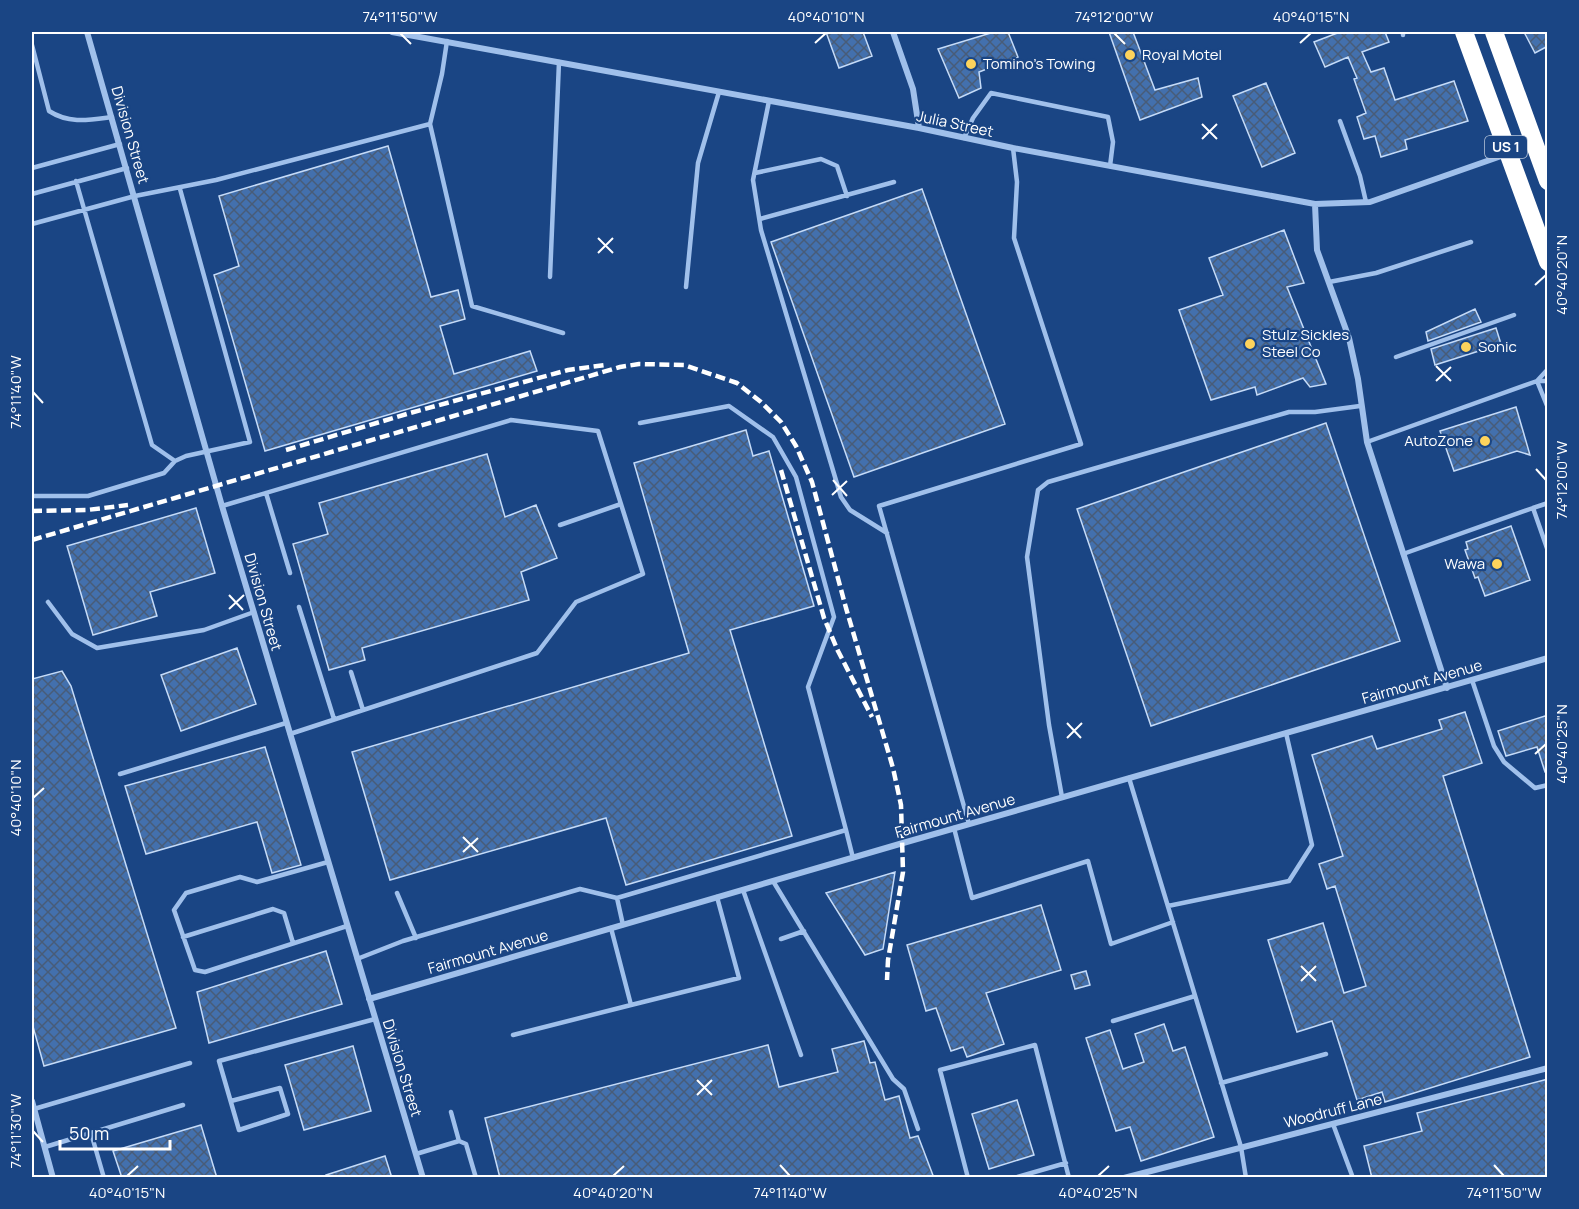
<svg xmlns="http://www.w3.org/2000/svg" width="1579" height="1209" font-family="Manrope,sans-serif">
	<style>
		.building { fill: url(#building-cross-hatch); stroke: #c5dbf8; stroke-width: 1.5 }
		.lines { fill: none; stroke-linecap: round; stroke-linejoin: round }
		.lane { stroke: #a0c0eb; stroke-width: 4.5 }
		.street { stroke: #a0c0eb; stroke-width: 6 }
		.highway { stroke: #fff; stroke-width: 18 }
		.rail { stroke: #fff; stroke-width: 4.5; stroke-dasharray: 10 4.5; stroke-linecap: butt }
		.ticks { fill: none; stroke: #fff; stroke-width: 2 }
		.poi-dot { fill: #fdd35c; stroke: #1a4584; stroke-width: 2 }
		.labels { text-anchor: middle; stroke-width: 4.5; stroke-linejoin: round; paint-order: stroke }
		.shield { fill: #1a4584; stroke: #bac7da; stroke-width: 1.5 }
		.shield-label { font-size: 14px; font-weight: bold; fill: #fff }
		.poi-label { font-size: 15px; fill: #fff; stroke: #1a4584; text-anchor: start }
		.street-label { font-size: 15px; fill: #fff; stroke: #1a4584 }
		.neatline { fill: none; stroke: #fff; stroke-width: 2 }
		.ticks-label { font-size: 15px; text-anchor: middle; fill: #fff }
	</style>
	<defs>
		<pattern id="building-cross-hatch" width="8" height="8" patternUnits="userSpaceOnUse" patternTransform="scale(1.5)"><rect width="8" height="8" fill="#4370ad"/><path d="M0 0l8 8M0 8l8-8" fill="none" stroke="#485c78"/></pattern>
	</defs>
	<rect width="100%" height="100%" fill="#1a4584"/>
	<path class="building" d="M826,32h37l9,24 -33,12z
		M994,32h14l10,25 -39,15 2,16 -22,10 -21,-49z
		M1109,32h24l22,58 43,-12 4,19 -62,23z
		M1340,32h45l4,10 -27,10 9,20 13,-4 11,32 59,-19 14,40 -63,19 2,9 -26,8 -6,-21 -11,3 -7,-22 9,-4 -12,-34 3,-1 -9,-21 -23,10 -11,-25z
		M1524,32h24v14l-13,7z
		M1266,83l29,70 -33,14 -29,-71z
		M388,146l43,151 27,-7 7,29 -25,7 14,48 76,-23 7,20 -272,80 -51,-176 25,-9 -20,-70z
		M922,189l83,235 -151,53 -83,-235z
		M1284,230l20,53 -17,4 39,97 -16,3 -7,-9 -46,17 -2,-8 -44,13 -32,-90 44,-15 -14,-37z
		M1475,309l6,13 -53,19 -2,-9z
		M1496,328l5,16 -66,21 -4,-16z
		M1516,407l14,48 -13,-4 -63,20 -14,-40z
		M1326,423l74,218 -249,85 -74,-217z
		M746,430l7,26 16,-5 45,155 -84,24 62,206 -166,49 -20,-67 -216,62 -38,-128 337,-99 -55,-190z
		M487,454l18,63 31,-12 21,53 -36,14 8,28 -167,48 3,12 -36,10 -36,-126 35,-10 -9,-31z
		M196,508l19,65 -65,19 7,24 -64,19 -26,-89z
		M1511,526l19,54 -45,16 -7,-19 -3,1 -10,-28 3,-1 -2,-7z
		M237,648l19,56 -75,27 -20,-56z
		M62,671l9,15 105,342 -132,38 -12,-43v-344z
		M1465,712l17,51 -39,13 87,281 -145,45 -3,-10 -25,8 -25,-79 -35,11 -29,-92 55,-17 21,70 22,-7 -31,-100 -8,3 -8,-25 24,-8 -31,-101 60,-19 5,13 65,-20 -3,-9z
		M1548,715v57h-3l-8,-25 -31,9 -8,-25z
		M265,747l36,118 -29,8 -15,-51 -111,32 -21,-68z
		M895,872l-12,77 -18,6 -39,-62z
		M1041,905l20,65 -75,23 18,51 -37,13 -4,-10 -12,4 -15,-43 -10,3 -19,-66z
		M326,951l16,53 -133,39 -12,-51z
		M1086,971l4,14 -15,4 -4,-14z
		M1164,1024l9,27 12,-4 29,90 -73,24 -11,-34 -14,4 -30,-93 24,-8 13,39 21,-7 -9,-28z
		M864,1041l6,22 5,-1 10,38 14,-4 11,42 8,-2 16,42h-434l-15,-60 283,-73 11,42 59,-15 -6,-23z
		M353,1046l18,65 -67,19 -19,-65z
		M1548,1079v99h-176l-8,-32 58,-15 -5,-18z
		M1017,1100l17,55 -45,14 -17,-55z
		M201,1125l16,53h-95l-9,-27z
		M385,1156l7,22h-65l-1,-3z"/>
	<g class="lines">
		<path class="lane" d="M1403,32v3
			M447,41l-5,33 -12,50 42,182 91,27
			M32,45l17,66c20,13 40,9 63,6
			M769,101l-16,79 8,50 80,267 9,13 37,23
			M1340,121l20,55 6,26
			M964,138l9,-20 18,-25 117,24 5,25 -3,24
			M32,168l88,-24
			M755,173l66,-14 16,7 10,30
			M76,181l76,264 23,16 11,-5 64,-14 -70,-253
			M32,194l95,-26
			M760,219l134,-37
			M32,224l103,-28 81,-16 214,-56
			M550,277l9,-215
			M1329,282l47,-9 95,-31
			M686,287l12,-124 21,-71
			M1396,357l118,-42
			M1537,381l11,27
			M1537,381l11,-12
			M640,423l89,-17 44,31 23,40 38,140 -26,70 38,143
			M1367,442l170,-61h11
			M266,493l24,80
			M32,496h56l76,-23 11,-12
			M1548,503l-15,5 15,43
			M222,506l289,-86 87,11 45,143 -67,28 -39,51 -247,81
			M560,525l61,-21
			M1403,554l130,-46
			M48,602l24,32 25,14 107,-18 50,-18
			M299,607l35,112
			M351,672l12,38
			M1472,680l22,66 10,16 31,26 13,-3
			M120,774l166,-51
			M1129,778l112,369 5,31
			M1062,797l-13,-72 -22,-168 11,-67 10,-8 241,-70h26l45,-6
			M969,824l-90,-318 202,-62 -67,-206 3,-56 -4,-34
			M954,828l18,70 116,-37 23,83 62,-22
			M328,862l-71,20 -17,-5 -54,16 -12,17 21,60 10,2 142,-46
			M773,881l120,198 11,10 14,40
			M743,890l58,165
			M397,893l19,45
			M617,898l229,-68 7,28
			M1168,906l121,-25 23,-36 -26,-112
			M183,937l90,-28 11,4 9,30
			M781,939l23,-8
			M357,959l46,-18 177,-52 37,9 6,27
			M631,1005l108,-27 -22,-81
			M1113,1021l82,-25
			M513,1035l118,-30 -20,-77
			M1221,1083l105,-29
			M231,1101l49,-13 8,26 -49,16 -20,-69 156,-42
			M34,1109l156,-46
			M451,1112l8,29
			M1333,1124l20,54
			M91,1133l13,45
			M45,1147l138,-42
			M416,1154l43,-13 7,3 10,34
			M968,1178l-28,-108 95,-25 34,133
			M1014,1178l52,-15"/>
		<path class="street" d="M87,32l135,474 201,672
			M392,32l527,96 94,20 302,56 55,-2 137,-48
			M893,32l20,57 6,39
			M1315,204l2,46 32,88 9,41 9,63 80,246
			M369,999l534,-156 645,-185
			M32,1101l21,77
			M1124,1178l424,-110"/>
		<path class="highway" d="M1464,32l84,230
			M1494,32l54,149"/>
		<path class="rail" d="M286,450l124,-37 158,-43 37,-5
			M781,470l43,148 14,33 34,66
			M32,511l55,-1 41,-5
			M32,540l588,-173 19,-3 45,1 53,18 24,19 20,20 15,24 16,36 34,126 47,160 8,37 2,67 -15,88 -1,20"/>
	</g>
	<path class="ticks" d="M400,33l11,11M1114,33l11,11M815,43l11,-10M1300,43l11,-10M1202,124l15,15M1202,139l15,-15M598,238l15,15M598,253l15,-15M1535,285l11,-10M1436,366l15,15M1436,381l15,-14M33,392l10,11M1536,469l10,11M833,480l14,16M832,495l15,-14M229,595l14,15M229,609l15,-14M1067,723l14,15M1067,738l15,-15M1535,754l11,-10M33,798l11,-10M463,837l15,15M463,852l15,-14M1301,966l15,15M1301,981l15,-15M697,1080l15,15M697,1095l15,-15M33,1131l10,11M780,1165l10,11M1494,1165l10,11M127,1176l11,-10M613,1176l11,-10M1098,1176l11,-10"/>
	<g class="poi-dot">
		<circle cx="1130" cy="55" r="6"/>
		<circle cx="971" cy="64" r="6"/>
		<circle cx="1250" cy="344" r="6"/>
		<circle cx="1466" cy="347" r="6"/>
		<circle cx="1485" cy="441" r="6"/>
		<circle cx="1497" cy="564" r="6"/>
	</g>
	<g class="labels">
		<rect class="shield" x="1485" y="136" width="42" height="22" rx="4.5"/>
		<g class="shield-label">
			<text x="1506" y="152">US 1</text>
		</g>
		<g class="poi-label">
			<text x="1142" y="60">Royal Motel</text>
			<text x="983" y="69">Tomino's Towing</text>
			<text x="1262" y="340">Stulz Sickles<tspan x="1262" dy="17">Steel Co</tspan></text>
			<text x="1478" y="352">Sonic</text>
			<text x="1473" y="446" text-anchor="end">AutoZone</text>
			<text x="1485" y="569" text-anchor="end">Wawa</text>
		</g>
		<g class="street-label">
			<text transform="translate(955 124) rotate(12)" y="5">Julia Street</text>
			<text transform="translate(130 135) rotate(74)" y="5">Division Street</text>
			<text transform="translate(263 602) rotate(74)" y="5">Division Street</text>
			<text transform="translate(1422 682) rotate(-16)" y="5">Fairmount Avenue</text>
			<text transform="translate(955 816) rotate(-16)" y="5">Fairmount Avenue</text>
			<text transform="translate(488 952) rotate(-16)" y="5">Fairmount Avenue</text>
			<text transform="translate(402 1068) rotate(73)" y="5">Division Street</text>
			<text transform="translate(1333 1111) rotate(-14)" y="5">Woodruff Lane</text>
		</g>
	</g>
	<rect width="1579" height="1209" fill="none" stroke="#1a4584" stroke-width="66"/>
	<path d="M60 1140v9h110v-9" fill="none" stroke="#ffffff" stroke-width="3"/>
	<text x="69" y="1140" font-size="18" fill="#ffffff" stroke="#1a4584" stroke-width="4.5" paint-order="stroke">50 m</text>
	<rect x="33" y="33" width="1513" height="1143" class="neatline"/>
	<g class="ticks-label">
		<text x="400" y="22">74°11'50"W</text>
		<text x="826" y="22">40°40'10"N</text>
		<text x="1114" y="22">74°12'00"W</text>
		<text x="1311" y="22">40°40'15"N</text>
		<text transform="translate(1562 275) rotate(-90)" y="5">40°40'20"N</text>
		<text transform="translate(16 392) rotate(-90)" y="5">74°11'40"W</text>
		<text transform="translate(1562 480) rotate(-90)" y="5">74°12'00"W</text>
		<text transform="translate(1562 744) rotate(-90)" y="5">40°40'25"N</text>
		<text transform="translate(16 798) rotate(-90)" y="5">40°40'10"N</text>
		<text transform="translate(16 1131) rotate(-90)" y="5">74°11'30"W</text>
		<text x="127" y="1198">40°40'15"N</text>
		<text x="613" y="1198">40°40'20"N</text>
		<text x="790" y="1198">74°11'40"W</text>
		<text x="1098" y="1198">40°40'25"N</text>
		<text x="1504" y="1198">74°11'50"W</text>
	</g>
</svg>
